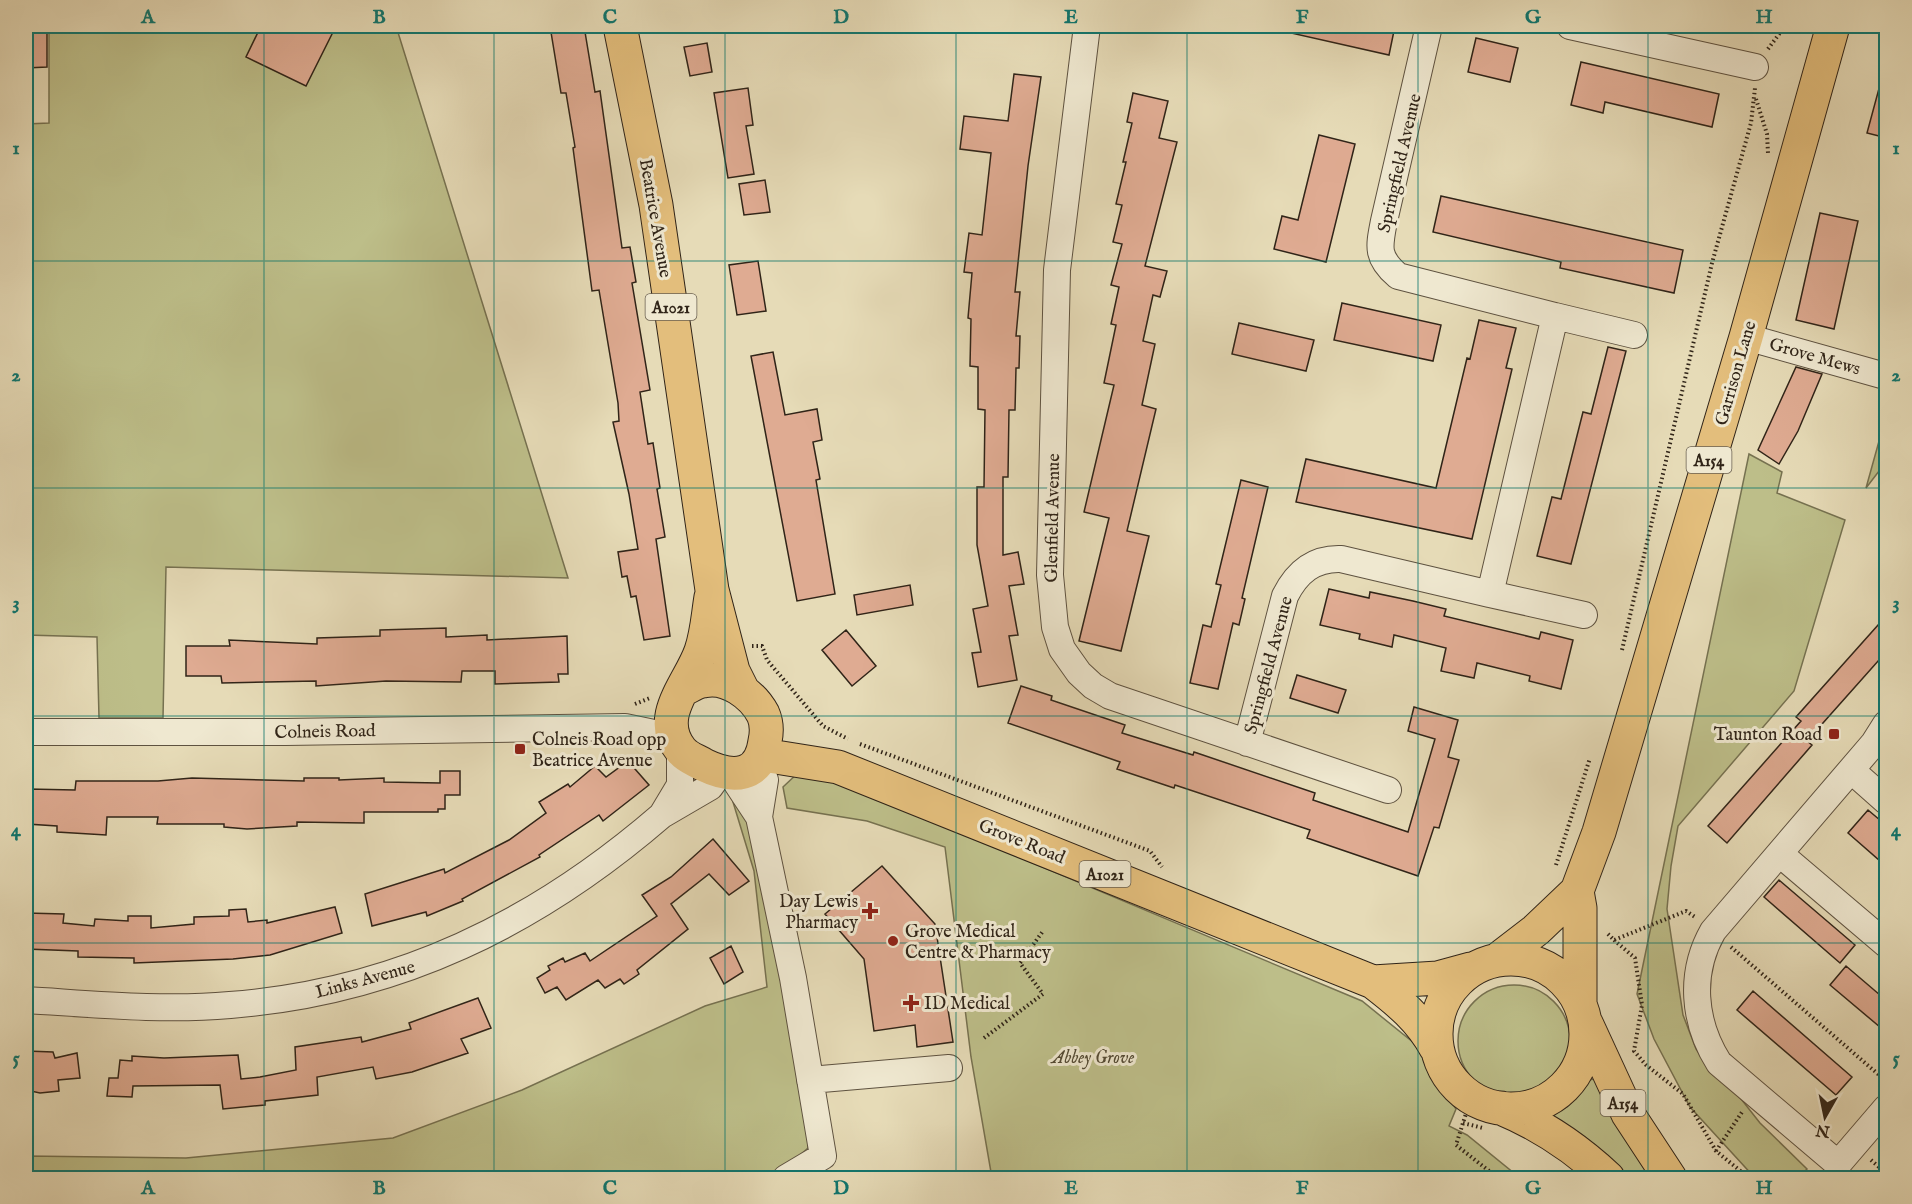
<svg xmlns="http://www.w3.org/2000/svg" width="1912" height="1204" font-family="'IM FELL English',serif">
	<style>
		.green { fill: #bdbe89; stroke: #767150; stroke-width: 1.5 }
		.building { fill: #dfab92; stroke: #302418; stroke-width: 1.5 }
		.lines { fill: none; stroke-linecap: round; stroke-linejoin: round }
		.minor-casing { stroke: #5e5240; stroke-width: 28 }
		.major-casing { stroke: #302418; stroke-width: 35 }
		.path { stroke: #302418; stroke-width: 4; stroke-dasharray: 1.5 3; stroke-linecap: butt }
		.minor { stroke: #efe8d0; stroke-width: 26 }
		.major { stroke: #e3be7c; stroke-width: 33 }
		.grid { fill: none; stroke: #0f766e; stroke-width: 1.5; stroke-opacity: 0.55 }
		.poi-dot { fill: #8f2418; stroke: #efe8d0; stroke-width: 2 }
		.labels { text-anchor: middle; stroke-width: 6; stroke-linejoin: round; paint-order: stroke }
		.shield { fill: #efe8d0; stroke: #695f4f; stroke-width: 1.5 }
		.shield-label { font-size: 16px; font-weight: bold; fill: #302418 }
		.street-label { font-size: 18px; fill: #302418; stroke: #efe8d0 }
		.poi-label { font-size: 18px; fill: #302418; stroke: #efe8d0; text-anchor: start }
		.park-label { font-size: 18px; font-style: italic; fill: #534a34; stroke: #efe8d0 }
		.neatline { fill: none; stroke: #0f766e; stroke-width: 2 }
		.grid-label { font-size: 20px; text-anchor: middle; font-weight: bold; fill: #0f766e }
	</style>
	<rect width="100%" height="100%" fill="#e6dbb7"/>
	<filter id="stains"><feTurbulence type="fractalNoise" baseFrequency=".00333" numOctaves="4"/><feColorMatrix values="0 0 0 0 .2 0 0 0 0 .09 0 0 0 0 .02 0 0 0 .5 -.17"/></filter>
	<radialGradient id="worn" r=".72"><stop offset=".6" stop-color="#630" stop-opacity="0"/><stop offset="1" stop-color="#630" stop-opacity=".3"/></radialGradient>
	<path class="green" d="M49,26h347l172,552 -402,-11 -3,151h-64l-2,-81 -71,-2v-511l23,-1z
		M1886,416v46l-20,26z
		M1749,454l33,18 -5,21 68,27 -51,171 -116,135 -7,40 -4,43 16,106 13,34 12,18 26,23 26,33 47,46 -9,9h-43l-65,-71 -36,-68 -17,-45z
		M800,771l25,5 537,225 52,42 42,66 -7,17 18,9 53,43h-528l-21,-121 -26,-210 -78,-26 -80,-13 -4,-21z
		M733,802l17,1 59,313 -1,32 -26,23 -15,7h-741v-22l160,2 207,-20 129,-48 183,-84 62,-19 -13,-116z
		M1458 1041a56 56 0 1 1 112 0a56 56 0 1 1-112 0Z
		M1595,1079l58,99h-35l-74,-60 23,-11 21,-27z"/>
	<path class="building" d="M26,26h21v41l-21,1z
		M261,26h75l-30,60 -60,-29z
		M550,26h34l11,66 5,-1 22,157 8,-1 6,35 -4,1 18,107 -10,2 8,52 5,-1 7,45 -3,1 8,48 -9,2 14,97 -26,4 -8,-44 -5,1 -4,-21 -5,1 -4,-25 20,-3 -9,-55 -16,-72 6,-1 -1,-18 -19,-113 -7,1 -19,-143 2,-1 -9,-54h-5z
		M1292,26h103l-6,29 -98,-22z
		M1476,38l42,10 -8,34 -42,-10z
		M707,43l5,29 -22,4 -6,-29z
		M1581,62l138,32 -7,33 -107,-25 -2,11 -32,-8z
		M1014,74l27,3 -13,89 -13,126h5l-4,44h4l-1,32h-3l-1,42h-6l-1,67h-5v78l15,-3 6,32 -15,2 9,49 -9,1 8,44 -39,7 -6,-34 9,-1 -8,-43 15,-3 -11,-61v-58h7l1,-77 -7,-1v-42l-8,-1 1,-47 -3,-1 4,-45 -8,-1 5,-39 13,2 9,-82 -31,-4 4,-33 44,5z
		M1881,81l6,1v56l-20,-5z
		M748,88l5,37 -7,1 8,48 -26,4 -14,-85z
		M1133,93l35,8 -9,37 18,4 -32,124 22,5 -7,26 -7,-2 -10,46 12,3 -13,61 14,4 -29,122 22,5 -28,115 -42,-10 30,-123 -25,-6 30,-127 -10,-2 12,-58 -5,-1 8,-37 -8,-2 11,-41 -9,-2 9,-37 -6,-1 10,-42h-3l9,-39 -5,-1z
		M1319,135l36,9 -29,118 -52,-13 8,-33 16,4z
		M765,180l5,32 -26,3 -5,-31z
		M1441,196l242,54 -9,43 -114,-25 1,-6 -128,-30z
		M1820,213l38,8 -24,108 -38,-9z
		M758,261l8,50 -29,4 -8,-50z
		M1342,303l99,22 -8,36 -99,-21z
		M1479,320l37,8 -10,40 6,1 -40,170 -176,-37 10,-43 130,29 31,-130 3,1z
		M1239,323l75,17 -8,31 -74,-17z
		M1608,347l18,4 -55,213 -34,-8 15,-59 9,2 22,-87 8,2z
		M773,352l12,63 32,-6 5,31 -9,2 7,37 -4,1 19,114 -38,7 -46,-245z
		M1796,367l26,7 -24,57 -19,33 -21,-14z
		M1241,480l27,7 -26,111 3,1 -6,26 -6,-2 -15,66 -28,-6 13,-58 8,2 10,-42 -5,-1z
		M910,585l3,20 -56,10 -3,-20z
		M1329,589l40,9 1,-6 43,9 33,8 -2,7 95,23 2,-7 32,8 -12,49 -32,-8 1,-5 -53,-13 -3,15 -33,-7 5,-23 -52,-13 -2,12 -33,-8 1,-5 -40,-9z
		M1887,615v36l-80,90 5,4 -85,98 -19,-17 93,-105 -5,-4z
		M446,628v9l41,-2v5l80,-4 1,38h-10l1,8 -64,2v-13h-33l-1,11 -75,-1 -70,5v-5l-94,2 -1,-7h-35v-30h44l-1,-6 88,4v-6l63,-2v-6z
		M846,630l30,36 -24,20 -30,-36z
		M1297,675l49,15 -8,23 -48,-15z
		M1021,686l31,10 -1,4 74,25 -3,8 71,22 1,-3 121,41 -2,7 95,32 27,-93 -27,-8 6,-24 44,13 -10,37 11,3 -20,68 -5,-1 -16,49 -111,-38 3,-8 -135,-45 -1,3 -57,-19 3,-7 -112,-39z
		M628,761l21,24 -46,36 -4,-6 -60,40 1,2 -78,42 1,2 -36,15 -1,-4 -54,14 -7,-32 79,-25 1,4 64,-33 37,-27 -7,-11 29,-18 2,3 25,-21 11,11z
		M440,771h20v24h-15v14h-7v3h-74v11l-67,-1v4l-50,3 -23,-2v-3h-67l1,-7h-51l-1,18 -49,-3v-6l-30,-2 1,-35 47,1 1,-9h82l34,-3 112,3v-3h35v2l45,-2v4l56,1z
		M1868,810l19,16v41l-39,-34z
		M713,839l36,42 -20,14 -20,-21 -38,30 17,25 -51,41 2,4 -15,10 -4,-5 -15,9 -7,-8 -32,20 -9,-13 -12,6 -8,-15 13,-8 -2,-4 15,-8 2,4 20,-9 5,8 67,-45 -15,-21 29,-18z
		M882,866l53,58 18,118 -36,5 -2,-22 -41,6 -10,-72 -39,-45z
		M1779,880l76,65 -15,18 -76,-66z
		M335,907l7,26 -72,22 -37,4 -99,4v-5l-56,-1v-6l-52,-2v-36l38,1 -1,9 31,3 1,-7 33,2v-5h23v12l43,-4v-7l35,-1v-6l17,-1 2,13 19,-2v3z
		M731,946l12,26 -19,12 -14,-26z
		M1846,966l41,35v32l-57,-48z
		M1753,991l99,86 -16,18 -99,-85z
		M478,998l13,30 -30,11 7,14 -56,19 -36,7 -3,-12 -56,10 1,18 -53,6v4l-42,4 -3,-24 -87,1 -1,11 -25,-1 2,-18h9l2,-18 12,1v-5l32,2 74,-3 3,24 19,-2 36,-7 -1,-23 66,-10 1,5 49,-13 -2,-6z
		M26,1051l27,1 2,6 22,-5 3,25 -22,2 1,11 -19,2 -14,-3z"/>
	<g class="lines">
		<defs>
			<path id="minor" d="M1087,26l-30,244 -7,305 5,52 7,22 17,24 14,13 17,10 278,94
				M1429,26l-45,195c-5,26 -8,36 14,55l157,40 -65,278 94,21
				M1570,26l185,41
				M1555,316l79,19
				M1746,337l139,39
				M1886,724l-12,19 -161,188c-24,42 -20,91 6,132l119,101 48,-56
				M26,732h260l339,-5 48,10
				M1247,743l38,-147c12,-24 29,-38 56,-37l149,35
				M680,748v37l-18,30 48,-28 10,-14
				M1851,770l35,31
				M730,773l29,44 6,-37 -7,-18
				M759,817l34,161 30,178 -37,22
				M1780,854l106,90
				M26,1000c67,4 136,11 204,5 167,-13 306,-81 432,-190
				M810,1080l139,-12"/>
			<path id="major" d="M620,26l36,179 56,385 21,81 10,20
				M682,690c7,-3 14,-8 21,-9 24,-6 50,14 60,33 4,9 4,18 2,27 -5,37 -32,38 -61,24 -8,-5 -17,-7 -23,-15 -27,-33 9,-67 20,-99 6,-17 7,-36 10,-54
				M763,755l75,12 535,215c26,20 47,37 63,66
				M1577,891l3,17v96
				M1436 1034a75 75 0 1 1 150 0a75 75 0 1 1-150 0Z
				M1497,960l39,-30 41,-39 22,-59 147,-495 87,-311
				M1373,982l65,-4 33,-9
				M1586,1023l42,91 42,64
				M1501,1108c41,17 75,40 107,70"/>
		</defs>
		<use href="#minor" class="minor-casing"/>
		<use href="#major" class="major-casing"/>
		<path class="path" d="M1768,49l17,-23
			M1756,99l11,35 1,19
			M752,646h10l5,14 56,66 25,13
			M1622,650l90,-387 39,-140 4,-35
			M635,704l15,-6
			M860,744l290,107 12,16
			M1556,865l34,-107
			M1608,934l6,6 72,-29 9,6
			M1614,940l21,18 7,47 -8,46 12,14 37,29 33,57 33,27
			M1731,947l155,134
			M984,1038l59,-44 -23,-31 23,-32
			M1471,1098l-15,47 42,33
			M1463,1123l20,5
			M1716,1151l26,-39
			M1871,1160l15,13"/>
		<use href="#minor" class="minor"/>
		<use href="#major" class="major"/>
	</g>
	<path class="grid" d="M264,26v1152M494,26v1152M725,26v1152M956,26v1152M1187,26v1152M1418,26v1152M1648,26v1152M26,261h1860M26,488h1860M26,716h1860M26,943h1860"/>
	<g class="poi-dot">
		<rect x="1828" y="728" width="12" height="12" rx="3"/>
		<rect x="514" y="743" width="12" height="12" rx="3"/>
		<path d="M867 902h6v6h6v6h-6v6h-6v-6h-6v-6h6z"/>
		<circle cx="893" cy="941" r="6"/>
		<path d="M908 994h6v6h6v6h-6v6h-6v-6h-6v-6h6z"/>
	</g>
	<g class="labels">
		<g class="shield">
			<rect x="645.5" y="294" width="51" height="26" rx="4.5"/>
			<rect x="1686.5" y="447" width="45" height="26" rx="4.5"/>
			<rect x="1079.5" y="861" width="51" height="26" rx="4.5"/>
			<rect x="1600.5" y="1090" width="45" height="26" rx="4.5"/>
		</g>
		<g class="shield-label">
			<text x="671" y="313">A1021</text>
			<text x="1709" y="466">A154</text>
			<text x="1105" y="880">A1021</text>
			<text x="1623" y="1109">A154</text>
		</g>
		<g class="street-label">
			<text transform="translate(1399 163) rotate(-77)" y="6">Springfield Avenue</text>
			<text transform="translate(656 218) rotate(80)" y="6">Beatrice Avenue</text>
			<text transform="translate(1815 356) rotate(16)" y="6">Grove Mews</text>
			<text transform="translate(1735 373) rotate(-74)" y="6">Garrison Lane</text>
			<text transform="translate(1052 518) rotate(-89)" y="6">Glenfield Avenue</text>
			<text transform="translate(1268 665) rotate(-75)" y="6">Springfield Avenue</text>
			<text transform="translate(325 731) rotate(-1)" y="6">Colneis Road</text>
			<text transform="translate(1022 841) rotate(22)" y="6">Grove Road</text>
			<text transform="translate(365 979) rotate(-15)" y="6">Links Avenue</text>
		</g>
		<g class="poi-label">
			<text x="1822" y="740" text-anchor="end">Taunton Road</text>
			<text x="532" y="745">Colneis Road opp<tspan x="532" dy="21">Beatrice Avenue</tspan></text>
			<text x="858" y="907" text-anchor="end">Day Lewis<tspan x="858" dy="21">Pharmacy</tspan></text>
			<text x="905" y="937">Grove Medical<tspan x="905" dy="21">Centre &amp; Pharmacy</tspan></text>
			<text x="924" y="1009">ID Medical</text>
		</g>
		<g class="park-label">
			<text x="1093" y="1063">Abbey Grove</text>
		</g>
	</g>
	<rect width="1912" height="1204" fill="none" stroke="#e6dbb7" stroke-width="66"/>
	<g transform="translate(1825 1117) rotate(189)" stroke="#efe8d0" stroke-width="4.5" paint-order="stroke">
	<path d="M0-4.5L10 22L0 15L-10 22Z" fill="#302418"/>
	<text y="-9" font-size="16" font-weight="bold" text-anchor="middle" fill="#302418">N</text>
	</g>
	<rect x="33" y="33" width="1846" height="1138" class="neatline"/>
	<g class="grid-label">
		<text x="148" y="23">A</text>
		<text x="379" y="23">B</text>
		<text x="610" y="23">C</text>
		<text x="841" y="23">D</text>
		<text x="1071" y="23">E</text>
		<text x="1302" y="23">F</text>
		<text x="1533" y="23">G</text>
		<text x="1764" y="23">H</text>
		<text x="16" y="154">1</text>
		<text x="1896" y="154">1</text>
		<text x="16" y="381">2</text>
		<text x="1896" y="381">2</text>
		<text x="16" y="609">3</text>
		<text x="1896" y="609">3</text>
		<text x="16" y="836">4</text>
		<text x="1896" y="836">4</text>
		<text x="16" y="1064">5</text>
		<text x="1896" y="1064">5</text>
		<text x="148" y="1194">A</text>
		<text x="379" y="1194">B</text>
		<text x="610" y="1194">C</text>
		<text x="841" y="1194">D</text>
		<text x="1071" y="1194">E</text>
		<text x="1302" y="1194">F</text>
		<text x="1533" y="1194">G</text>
		<text x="1764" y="1194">H</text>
	</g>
	<rect width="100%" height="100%" filter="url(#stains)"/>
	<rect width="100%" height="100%" fill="url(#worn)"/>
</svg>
